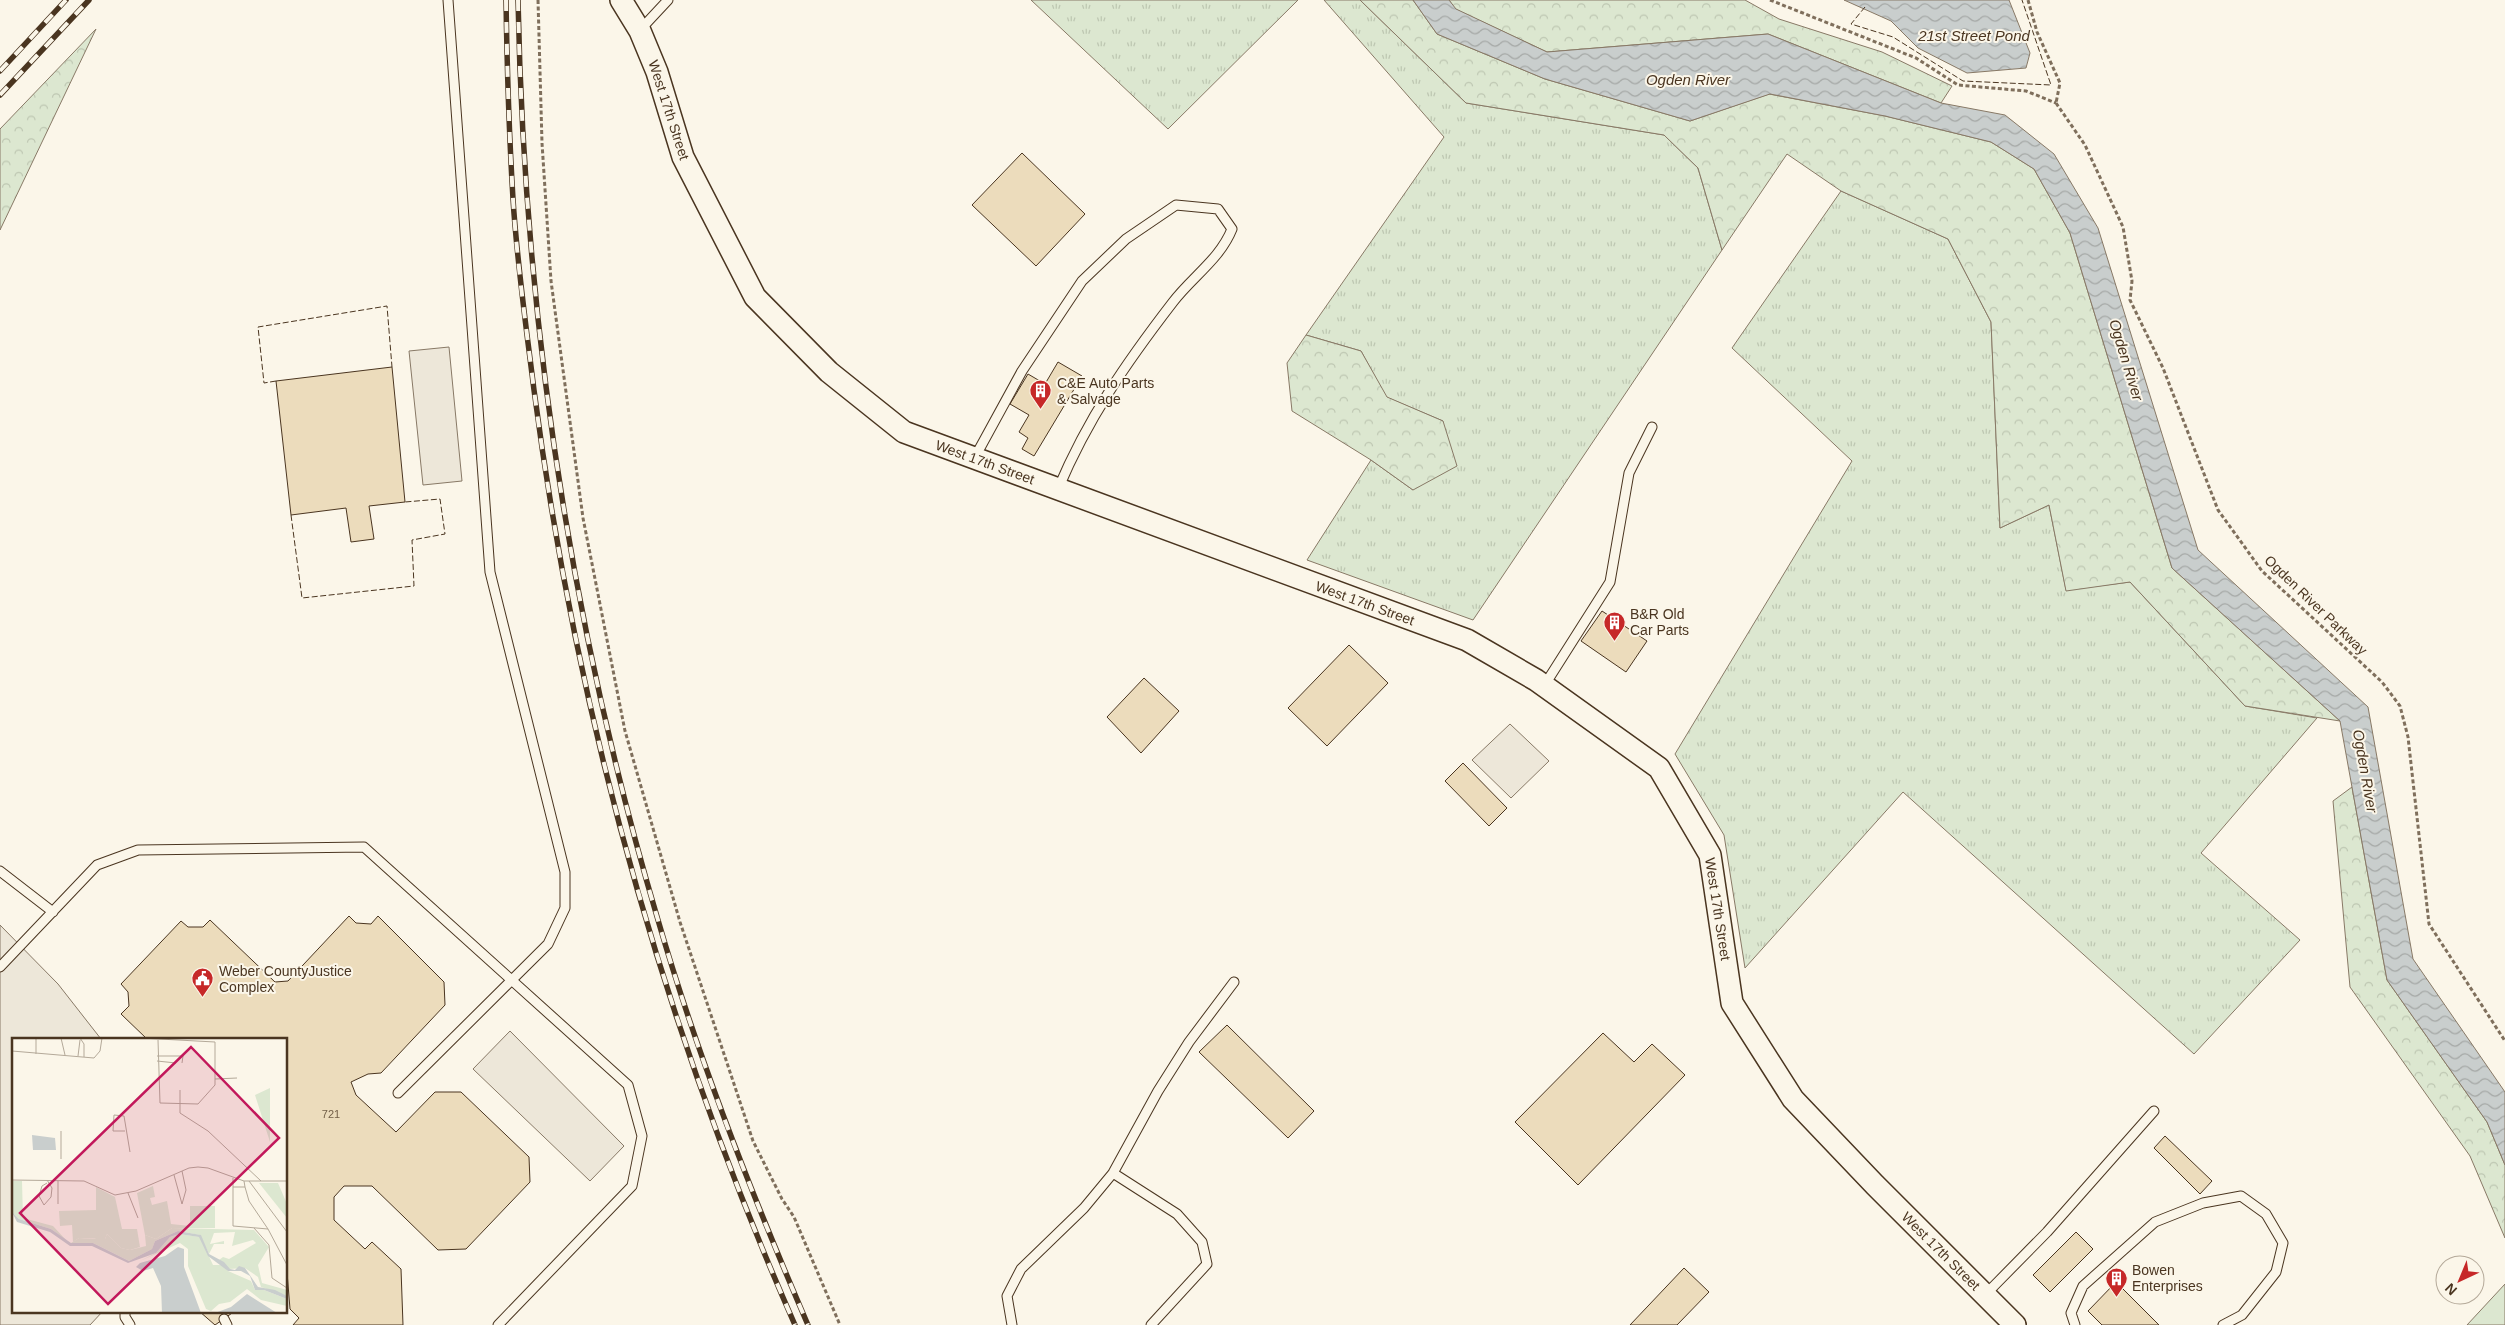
<svg xmlns="http://www.w3.org/2000/svg" width="2505" height="1325" font-family="Helvetica,sans-serif">
	<style>
		.grass { fill: url(#grass-tufts); stroke: #887966 }
		.forest { fill: url(#forest-crowns); stroke: #887966 }
		.green { fill: #dce7d0; stroke: #887966 }
		.parking { fill: #ede7d9; stroke: #887966 }
		.water { fill: url(#water-waves); stroke: #887966 }
		.building { fill: #ecdcbc; stroke: #4a3520 }
		.lines { fill: none; stroke-linecap: round; stroke-linejoin: round }
		.service-casing { stroke: #4a3520; stroke-width: 11 }
		.tertiary-casing { stroke: #4a3520; stroke-width: 24 }
		.path { stroke: #7f6f5c; stroke-width: 3; stroke-dasharray: 4 2.5; stroke-linecap: butt }
		.service { stroke: #fbf6e9; stroke-width: 9 }
		.tertiary { stroke: #fbf6e9; stroke-width: 21 }
		.rail-casing { stroke: #4a3520; stroke-width: 5.5 }
		.rail { stroke: #fbf6e9; stroke-width: 4; stroke-dasharray: 11; stroke-linecap: butt }
		.fence { stroke: #4a3520; stroke-width: 1; stroke-dasharray: 6 2.5; stroke-linecap: butt }
		.labels { text-anchor: middle; stroke-width: 4; stroke-linejoin: round; paint-order: stroke }
		.number-label { font-size: 11px; fill: #725f47 }
		.street-label { font-size: 14px; fill: #4a3520; stroke: #fbf6e9 }
		.poi-label { font-size: 14px; fill: #4a3520; stroke: #fbf6e9; text-anchor: start }
		.water-label { font-size: 15px; font-style: italic; fill: #4a3520; stroke: #fbf6e9 }
		.inset-road { fill: none; stroke: #b4a999; stroke-width: 1 }
		.view { fill: #c2185b; fill-opacity: 0.15; stroke: #c2185b; stroke-width: 2.5 }
		.inset-edge { fill: none; stroke: #4a3520; stroke-width: 2.5 }
	</style>
	<defs>
		<pattern id="grass-tufts" width="24" height="20" patternUnits="userSpaceOnUse" patternTransform="scale(1.25)"><rect width="24" height="20" fill="#dce7d0"/><path d="M3 7l-1-3M5 7V3M7 7l1-3M15 17l-1-3M17 17v-4M19 17l1-3" fill="none" stroke="#bec7b2"/></pattern>
		<pattern id="forest-crowns" width="20" height="18" patternUnits="userSpaceOnUse" patternTransform="scale(1.25)"><rect width="20" height="18" fill="#dce7d0"/><path d="M2 6a3 3 0 1 1 6 0M12 15a3 3 0 1 1 6 0" fill="none" stroke="#bec7b2"/></pattern>
		<pattern id="water-waves" width="16" height="10" patternUnits="userSpaceOnUse" patternTransform="scale(1.25)"><rect width="16" height="10" fill="#c9cecd"/><path d="M0 5q4-4 8 0t8 0" fill="none" stroke="#a5a8a6"/></pattern>
	</defs>
	<rect width="100%" height="100%" fill="#fbf6e9"/>
	<path class="grass" d="M1031,0h267l-130,129z
		M1324,0h36l106,103 198,32 34,33 24,82 -249,370 -166,-60 64,-100 42,30 30,-69 -57,-24 -25,-46 -55,-16 138,-198z
		M1841,191l107,48 43,83 9,206 49,-23 17,85 64,-8 115,124 72,12 -116,135 99,87 -106,114 -291,-262 -158,176 -21,-133 -49,-81 177,-293 -120,-113z"/>
	<path class="forest" d="M1360,0h53l24,34 108,45 145,42 79,-27 116,22 106,26 43,27 36,64 102,335 168,153 -95,-15 -115,-124 -64,9 -17,-86 -49,23 -9,-206 -43,-83 -107,-48 -54,-37 -65,96 -24,-82 -34,-33 -198,-32z
		M1449,0h296l34,19 103,33 70,34 -11,17 -173,-69 -221,18 -92,-43z
		M96,29l-96,201v-101z
		M1306,335l55,16 26,46 56,24 14,45 -44,24 -42,-30 -79,-49 -5,-48z
		M2352,787l35,193 100,142 18,43v73l-35,-82 -120,-169 -17,-186z"/>
	<path class="green" d="M2505,1284v41h-38z"/>
	<path class="parking" d="M449,347l13,134 -39,4 -14,-134z
		M1510,724l39,37 -38,37 -39,-38z
		M0,925l58,59 43,55h-87v272h89l-13,14h-90z
		M510,1031l114,115 -34,35 -117,-112z"/>
	<path class="water" d="M1413,0h36l7,9 91,43 221,-18 173,69 64,12 49,39 44,74 100,322 170,157 45,252 92,133v73l-18,-43 -100,-142 -47,-259 -168,-153 -102,-335 -36,-64 -43,-27 -106,-26 -115,-22 -80,27 -145,-42 -108,-45z
		M1844,0h165l21,53 -4,15 -59,5 -49,-25 -27,-27z"/>
	<path class="building" d="M1022,153l63,61 -49,52 -64,-61z
		M1058,362l24,14 -48,80 -12,-7 6,-11 -9,-6 10,-17 -19,-11 18,-30 17,10z
		M392,367l13,135 -36,4 5,33 -23,3 -5,-34 -55,7 -15,-134z
		M1602,611l45,30 -21,31 -45,-31z
		M1349,645l39,38 -61,63 -39,-38z
		M1144,678l35,33 -38,42 -34,-36z
		M1463,763l44,45 -18,18 -44,-45z
		M349,916l7,7 15,1 7,-8 66,66 1,23 -64,68 -13,1 -17,8 5,13 40,37 39,-40h26l68,65 1,25 -64,67 -28,1 -66,-64h-28l-10,11v23l31,29 7,-7 29,27 2,56h-110l6,-7 -9,-9 -4,-49v-221h-139l-26,-25 8,-8 -1,-14 -7,-8 60,-63 7,6h15l7,-7 65,62 13,-1z
		M1227,1025l87,86 -26,27 -89,-86z
		M1603,1033l31,29 18,-18 33,31 -107,110 -63,-63z
		M2165,1136l47,45 -12,13 -46,-46z
		M2076,1232l17,17 -43,43 -17,-17z
		M1684,1268l25,24 -32,33h-47z
		M2116,1282l43,43h-57l-14,-14z
		M199,1311h36l-20,14z"/>
	<g class="lines">
		<defs>
			<path id="service" d="M640,30l28,-30
				M975,457l47,-86 60,-90 44,-42 50,-34 42,4 14,20c-12,30 -40,48 -59,73 -47,61 -85,116 -115,187
				M1544,686l66,-104 19,-109 23,-46
				M0,871l53,41
				M0,967l97,-102 41,-15 226,-3 264,238 14,51 -10,50 -134,139
				M398,1093l150,-149 17,-36v-36l-75,-300 -42,-572
				M1113,1173l64,41 25,28 5,22 -56,61
				M1985,1295l62,-63 107,-121
				M125,1311v6l5,8
				M224,1319l3,6
				M1012,1325l-5,-29 14,-27 63,-61 29,-35 45,-82 31,-49 45,-60
				M2075,1325l-4,-12 12,-27 72,-64 48,-19 38,-7 25,18 17,29 -7,29 -34,43 -19,10"/>
			<path id="tertiary" d="M621,0l19,31 17,41 26,85 72,140 74,75 75,60 563,208 69,40 123,88 51,87 22,148 61,96 82,86 140,140"/>
		</defs>
		<use href="#service" class="service-casing"/>
		<use href="#tertiary" class="tertiary-casing"/>
		<path class="path" d="M538,0l4,143 9,138 32,237 42,213 55,191 73,219 29,58 12,18 46,108
			M1770,0l146,58 42,27 68,6 30,12
			M2028,0l9,32 23,51 -4,20
			M2056,103l29,42 38,82 9,54 -2,19 33,68 55,142 44,61 120,111 18,24 8,31 21,187 76,117"/>
		<use href="#service" class="service"/>
		<use href="#tertiary" class="tertiary"/>
		<defs>
			<path id="rail" d="M506,0c1,66 3,133 7,199 4,64 13,127 21,191 42,322 130,638 261,935
				M518,0c6,312 51,620 140,920 40,138 93,273 150,405
				M0,71l66,-71
				M0,95l89,-95"/>
		</defs>
		<use href="#rail" class="rail-casing"/>
		<use href="#rail" class="rail"/>
		<path class="fence" d="M1865,7l-14,17 42,13 70,44 88,4 -29,-85
			M276,381l-12,2 -6,-56 129,-21 5,61
			M291,515l11,83 112,-12 -2,-46 33,-6 -5,-35 -35,3"/>
	</g>
	<defs>
		<symbol id="building-pin" viewBox="-11 -11 22 30"><path d="M0 17L-7.5 6A9.5 9.5 0 1 1 7.5 6Z" fill="#c62828" stroke="#fbf6e9"/><path d="M-4-6H4V6H1V3H-1V6H-4ZM-2.5-4.3h1.7v1.8h-1.7ZM.8-4.3h1.7v1.8H.8ZM-2.5-1h1.7V.8h-1.7ZM.8-1h1.7V.8H.8Z" fill="#fff"/></symbol>
		<symbol id="civic-pin" viewBox="-11 -11 22 30"><path d="M0 17L-7.5 6A9.5 9.5 0 1 1 7.5 6Z" fill="#c62828" stroke="#fbf6e9"/><path d="M-.6-6.5H3V-4.5H.6V-3L4-1V1h2V6H-6V1h2V-1L-.6-3ZM-1.2 2.5V6h2.4V2.5Z" fill="#fff"/></symbol>
	</defs>
	<g fill-rule="evenodd">
		<use href="#building-pin" x="1028" y="378" width="25" height="34"/>
		<use href="#building-pin" x="1602" y="610" width="25" height="34"/>
		<use href="#civic-pin" x="190" y="966" width="25" height="34"/>
		<use href="#building-pin" x="2104" y="1266" width="25" height="34"/>
	</g>
	<g class="labels">
		<g class="number-label">
			<text x="331" y="1118">721</text>
		</g>
		<g class="street-label">
			<text transform="translate(669 110) rotate(72)" y="5">West 17th Street</text>
			<text transform="translate(985 462) rotate(20)" y="5">West 17th Street</text>
			<text transform="translate(1365 603) rotate(20)" y="5">West 17th Street</text>
			<text transform="translate(2316 605) rotate(44)" y="5">Ogden River Parkway</text>
			<text transform="translate(1718 909) rotate(81)" y="5">West 17th Street</text>
			<text transform="translate(1941 1251) rotate(45)" y="5">West 17th Street</text>
		</g>
		<g class="poi-label">
			<text x="1057" y="388">C&amp;E Auto Parts<tspan x="1057" dy="16">&amp; Salvage</tspan></text>
			<text x="1630" y="619">B&amp;R Old<tspan x="1630" dy="16">Car Parts</tspan></text>
			<text x="219" y="976">Weber CountyJustice<tspan x="219" dy="16">Complex</tspan></text>
			<text x="2132" y="1275">Bowen<tspan x="2132" dy="16">Enterprises</tspan></text>
		</g>
		<g class="water-label">
			<text x="1974" y="41">21st Street Pond</text>
			<text x="1688" y="85">Ogden River</text>
			<text transform="translate(2126 360) rotate(73)" y="5">Ogden River</text>
			<text transform="translate(2365 771) rotate(80)" y="5">Ogden River</text>
		</g>
	</g>
	<g transform="translate(12 1038)">
		<rect width="275" height="275" fill="#fbf6e9"/>
		<path d="M141,148l2,11 -5,1 2,7 15,-4 4,23 19,2v-20h25v22h-43l-16,11 -11,-4 -8,-42zM84,149l19,10 7,32h15l3,18 -10,3 -9,-2 -14,-14 -2,5 -26,-1 -6,4 -1,-17 -12,1 -1,-15 37,-1z" fill="#dce7d0"/>
		<path d="M258,50v54l-15,-47zM247,145h19l9,21v14zM2,171l9,9 30,8 13,14 -15,-11 -32,-10 -7,-7zM160,190l82,2 15,17 -11,18 4,18 25,7v6l-26,-9 -3,-10 -13,-9 -16,1 -10,-9 4,-3 6,2 27,-16 -3,-3 -21,6 3,-14 -21,1 -4,11 14,-3v3h-10l-5,10 -9,-19 -22,-4 -23,10 -3,8 -23,12 -36,-18h-22l8,-5 16,1 4,-5 6,5 2,-5 14,14 9,2 16,-4 -1,-11 11,4zM167,196l21,3 13,28h10l5,6 23,10 4,9h9l23,9v7l-26,-6 -14,-11 -17,13 -11,2 -8,7 -5,-2 -18,-43v-17l-8,-6 -40,18 16,-8 14,-16z" fill="#dce7d0"/>
		<path d="M0,143h10l1,39 -11,-8z" fill="#dce7d0"/>
		<path d="M20,97l23,3 1,12h-23zM0,174l7,7 32,10 20,14h22l36,18 23,-12 3,-8 23,-10 23,4 8,19 15,8 6,7 5,1 4,-4 6,2 13,19 17,3 12,6v3l-23,-9h-9l-5,-14 -9,-5h-13l-20,-15 -9,-19 -20,-3 -9,3 -14,16 -28,10 -36,-17h-22l-20,-14 -33,-10zM166,209l6,2v18l17,46h-39l-1,-27 -8,-18 -10,3 -7,-4 4,-4 25,-7zM235,256l30,19h-62l16,-6z" fill="#c9cecd"/>
		<path class="inset-road" d="M49,0l4,17M68,0l4,6v13M129,0l74,4v43l-17,19 -38,-1 -2,-63M0,13l82,7 6,-7 2,-13M24,16v-16M66,18l2,-16M145,18h26l-1,7M145,23l19,2M203,41l22,-1M168,52v23l28,18 53,50M113,93h-12l1,-16 10,1 6,36M49,121v-28M162,137l8,29 4,-14 -4,-19M221,140v9h12l-1,-6M0,142l72,1 31,14 21,-4 53,-23 9,-1 10,1 36,13h43M35,142l5,8 -1,9 -7,8 -5,-9 3,-10 5,-3M46,143v23M237,143l38,51M221,149v39l35,3 -19,-28 -4,-14M116,155l10,25M242,190l15,17 3,33 15,10M256,191l19,36"/>
		<path class="view" d="M179,9l88,91 -171,166 -88,-91z"/>
		<rect width="275" height="275" class="inset-edge"/>
	</g>
	<g transform="translate(2460 1280) rotate(224)"><circle r="24" fill="#fbf6e9" stroke="#b4a999"/>
	<path d="M0-4L9 19L0 12L-9 19Z" fill="#c62828"/>
	<text y="-8" font-size="14" font-weight="bold" text-anchor="middle" fill="#4a3520">N</text>
	</g>
</svg>
